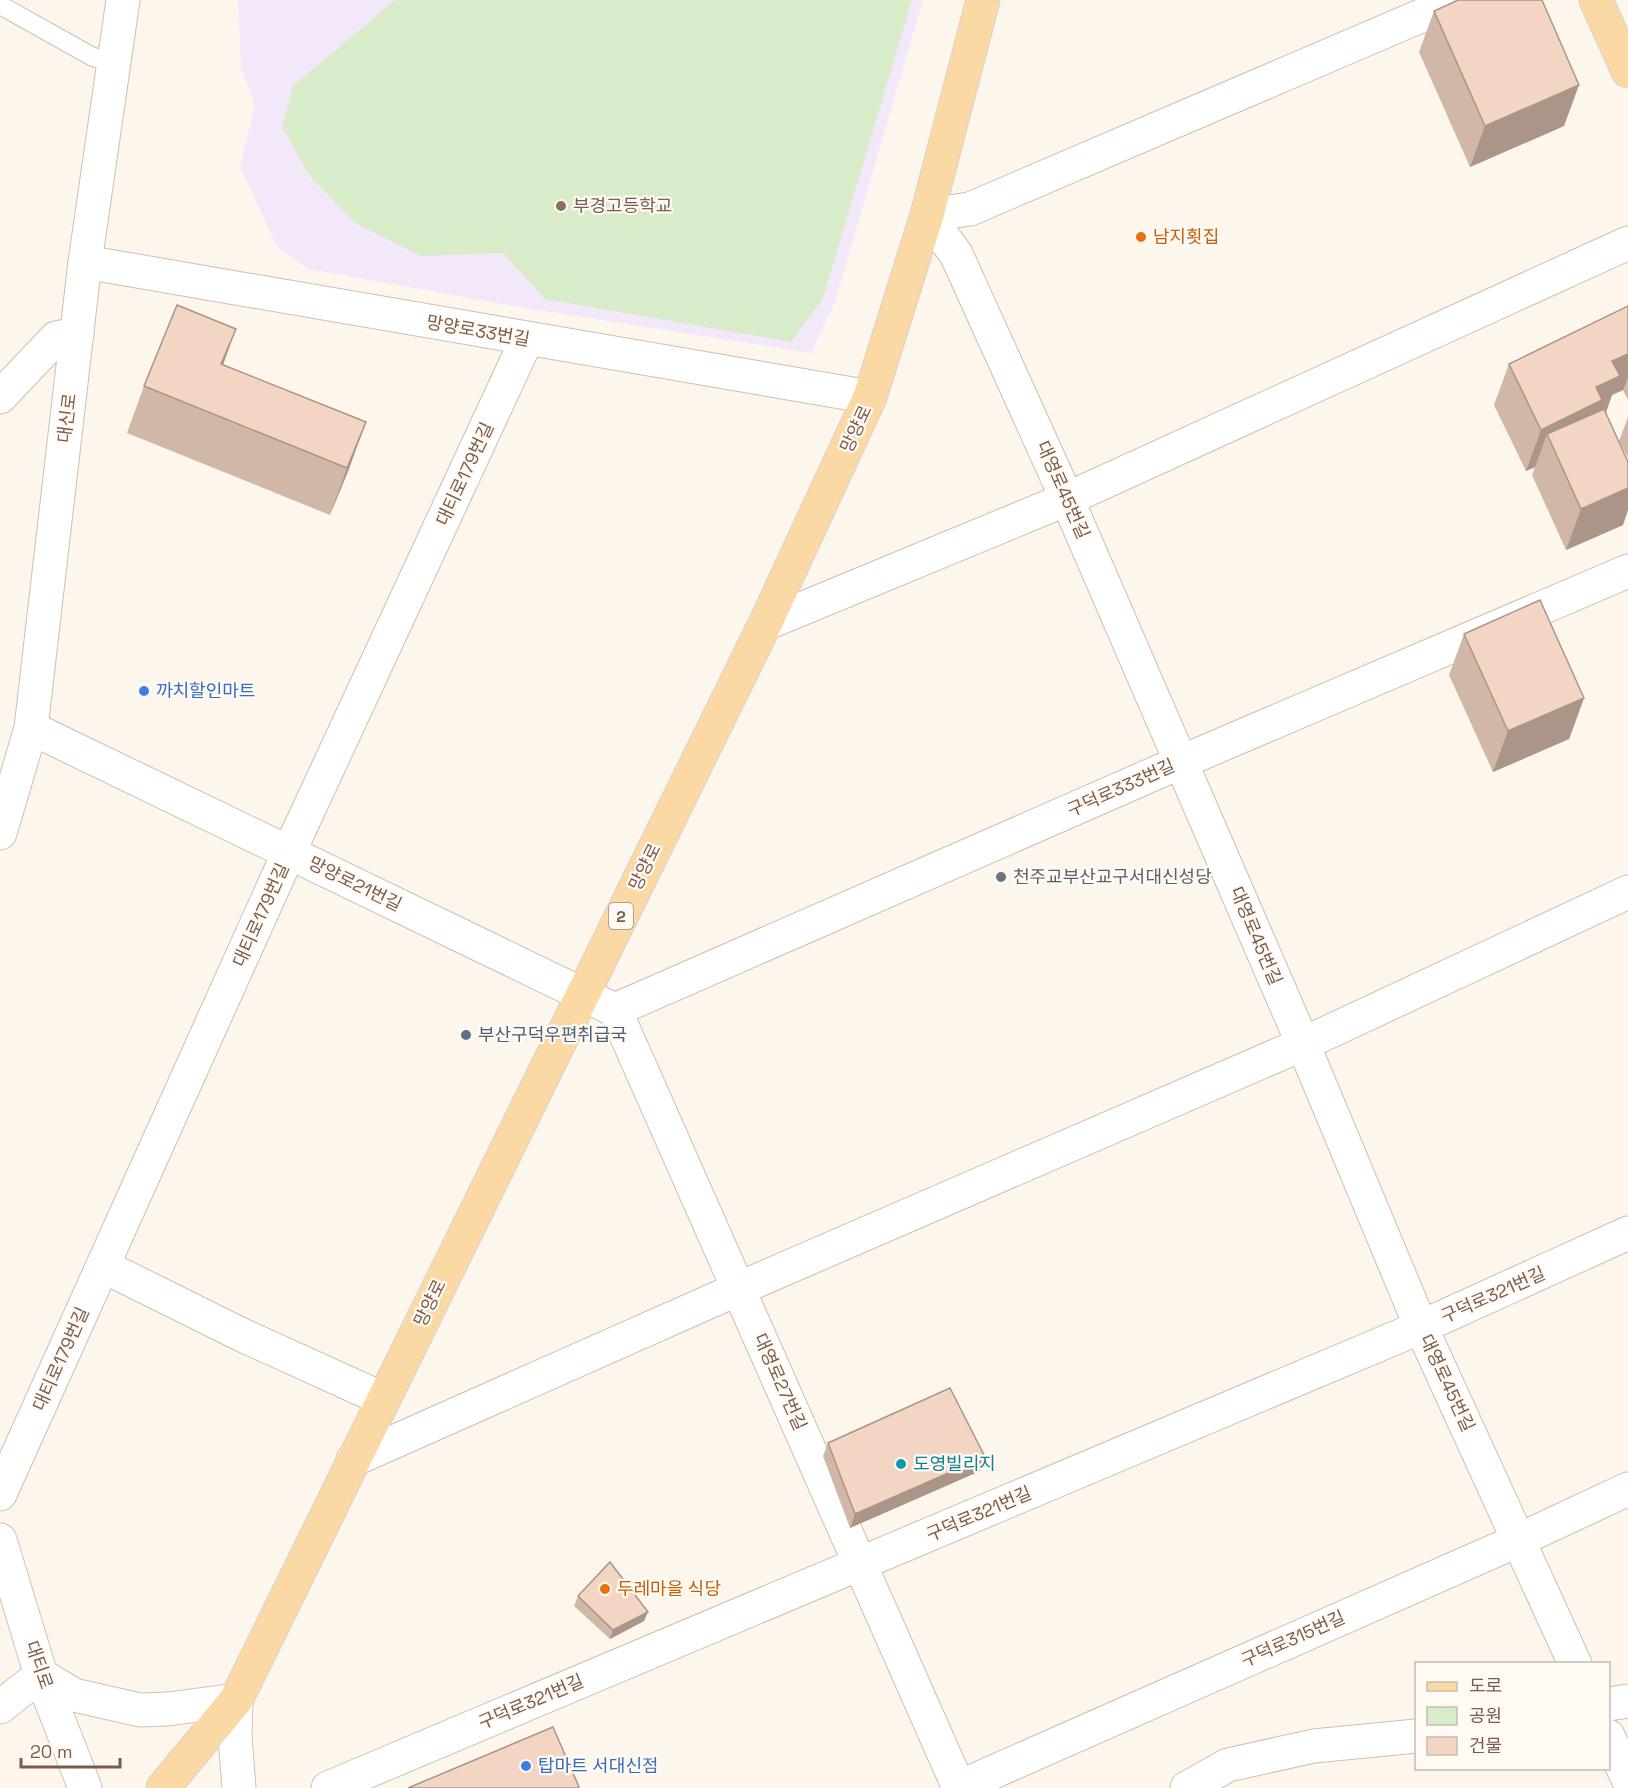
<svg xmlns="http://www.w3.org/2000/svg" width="1628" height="1788" font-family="'Space Grotesk','Noto Sans KR',sans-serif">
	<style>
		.education { fill: #f3e8fa }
		.green { fill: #d8ecc9 }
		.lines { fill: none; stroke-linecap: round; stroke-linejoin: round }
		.service-casing { stroke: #d1beb0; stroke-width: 20 }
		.minor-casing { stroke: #d1beb0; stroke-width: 35 }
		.tertiary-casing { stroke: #d1beb0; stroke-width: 35 }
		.secondary-casing { stroke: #d6c0b0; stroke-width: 35 }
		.primary-casing { stroke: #dad1cd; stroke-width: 35 }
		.service { stroke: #fff; stroke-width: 18 }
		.minor { stroke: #fff; stroke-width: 33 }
		.tertiary { stroke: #fff; stroke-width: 33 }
		.secondary { stroke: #fff; stroke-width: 33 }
		.primary { stroke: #fbd9a5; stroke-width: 33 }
		.wall { fill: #d1b7a8 }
		.shaded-wall { fill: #aa9588 }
		.building { fill: #f3d5c3; stroke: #aa9588; stroke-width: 1.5 }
		.education-dot { fill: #8d6e63; stroke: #fffaf3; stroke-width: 2 }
		.food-dot { fill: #e8710a; stroke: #fffaf3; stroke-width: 2 }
		.shop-dot { fill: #3f7fe0; stroke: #fffaf3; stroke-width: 2 }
		.worship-dot { fill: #6b7280; stroke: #fffaf3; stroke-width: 2 }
		.service-dot { fill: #5c6f8a; stroke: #fffaf3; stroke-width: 2 }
		.culture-dot { fill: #0f9aa8; stroke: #fffaf3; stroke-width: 2 }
		.labels { text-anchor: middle; stroke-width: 4.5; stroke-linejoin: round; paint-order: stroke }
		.shield { fill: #fffaf3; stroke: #a28b7f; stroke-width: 1.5 }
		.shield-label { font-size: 16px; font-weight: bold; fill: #7a5c4d }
		.education-label { font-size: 18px; fill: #785e54; stroke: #fffaf3; text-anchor: start }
		.food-label { font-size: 18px; fill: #c56008; stroke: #fffaf3; text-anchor: start }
		.street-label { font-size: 18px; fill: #7a5c4d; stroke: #fffaf3 }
		.shop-label { font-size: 18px; fill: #366cbe; stroke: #fffaf3; text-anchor: start }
		.worship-label { font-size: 18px; fill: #5b616d; stroke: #fffaf3; text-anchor: start }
		.service-label { font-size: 18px; fill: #4e5e75; stroke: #fffaf3; text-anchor: start }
		.culture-label { font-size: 18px; fill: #0d838f; stroke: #fffaf3; text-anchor: start }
	</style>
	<rect width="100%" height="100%" fill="#fdf6ec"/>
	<path class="education" d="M238,0h685l-88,302 -24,51 -286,-45 -217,-39 -31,-22 -37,-81 15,-61 -14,-38z"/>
	<path class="green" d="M395,0h517l-89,298 -32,44 -246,-43 -42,-46 -82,3 -66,-33 -46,-48 -27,-48 11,-41z"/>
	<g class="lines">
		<defs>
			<path id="service" d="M0,5l91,51 22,8"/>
			<path id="minor" d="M1458,0l-488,209 -43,6 29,39 111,245 236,545 118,283 154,337
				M85,262l785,135
				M0,397l56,-59 21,-4
				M765,624l302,-125 561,-256
				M31,728l584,282 344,778
				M615,1010l566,-248 447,-191
				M103,1266l137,68 143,65
				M353,1460l385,-171 565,-245 325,-152
				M0,1494l289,-642 238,-513
				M1608,1704l20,-3
				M1608,1736l20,43
				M328,1788l1093,-461 207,-94
				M957,1788l562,-248 109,-51
				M1187,1788l41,-23 86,-19 102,-10"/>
			<path id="tertiary" d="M0,833l31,-105 54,-466 38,-262"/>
			<path id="secondary" d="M0,1540l41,135 44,113
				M0,1707l41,-32 33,20 66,15 28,-1 68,-9 -1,36 4,52"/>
			<path id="primary" d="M1596,0l32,71
				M163,1788l73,-88 529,-1076 105,-227 57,-182 56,-215"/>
		</defs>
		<use href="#service" class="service-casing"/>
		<use href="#minor" class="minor-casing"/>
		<use href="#tertiary" class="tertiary-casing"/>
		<use href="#secondary" class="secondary-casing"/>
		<use href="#primary" class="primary-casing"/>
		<use href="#service" class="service"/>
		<use href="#minor" class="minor"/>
		<use href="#tertiary" class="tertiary"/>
		<use href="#secondary" class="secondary"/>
		<use href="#primary" class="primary"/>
	</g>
	<path class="wall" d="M1434,11l130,115 -94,41 -51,-115z
		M1628,306v94l-5,-10 -11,5 -6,18 17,112 -57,25 -34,-75 3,-8 -9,4 -32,-66 15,-41z
		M223,365l126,104 -19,46 -203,-82 17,-47z
		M1628,417v41l-9,-17z
		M1464,634l120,64 -15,41 -76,33 -44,-97z
		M828,1443l152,28 -130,57 -27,-72z
		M578,1596l66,25 -34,18 -36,-33z"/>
	<path class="shaded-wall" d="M1579,85l-15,41 -94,41 15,-41z
		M236,329l-17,47 2,-12z
		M1628,354v24l-5,12 -11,5 -8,22 -57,17 -12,33 -9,4 15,-41 55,-43 16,-26z
		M366,422l-17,47 -19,46 17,-47z
		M1628,488v22l-5,15 -57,25 15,-41z
		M1584,698l-15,41 -76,33 15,-41z
		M985,1457l-5,14 -130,57 5,-14z
		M648,1612l-4,9 -34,18 3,-9z"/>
	<path class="building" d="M1458,0h84l37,85 -94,41 -51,-115z
		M177,305l59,24 -15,35 145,58 -19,46 -203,-82z
		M1628,306v48l-16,7 8,15 -24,11 6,13 -61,30 -32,-66z
		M1604,409l24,53v26l-47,21 -34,-75z
		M1540,600l44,98 -76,33 -44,-97z
		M950,1388l35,69 -130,57 -27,-71z
		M610,1562l38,50 -35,18 -35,-34z
		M553,1727l26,60 -2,1h-169z"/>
	<circle class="education-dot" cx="561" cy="206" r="6"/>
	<g class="food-dot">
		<circle cx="1141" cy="237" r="6"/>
		<circle cx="605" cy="1589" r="6"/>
	</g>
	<g class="shop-dot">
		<circle cx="144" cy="691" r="6"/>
		<circle cx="526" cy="1766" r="6"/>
	</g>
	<circle class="worship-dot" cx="1001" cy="877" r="6"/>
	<circle class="service-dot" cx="466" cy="1035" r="6"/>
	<circle class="culture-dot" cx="901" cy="1464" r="6"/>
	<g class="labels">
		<rect class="shield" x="609" y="903" width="24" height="26" rx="4.5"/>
		<g class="shield-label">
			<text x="621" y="922">2</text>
		</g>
		<g class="education-label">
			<text x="573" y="212">부경고등학교</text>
		</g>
		<g class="food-label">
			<text x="1153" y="243">남지횟집</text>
			<text x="617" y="1595">두레마을 식당</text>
		</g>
		<g class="street-label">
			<text transform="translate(478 331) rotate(10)" y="6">망양로33번길</text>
			<text transform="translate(67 418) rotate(-83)" y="6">대신로</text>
			<text transform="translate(856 429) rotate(-65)" y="6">망양로</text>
			<text transform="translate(465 474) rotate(-65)" y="6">대티로179번길</text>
			<text transform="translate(1063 490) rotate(66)" y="6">대영로45번길</text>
			<text transform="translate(1121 788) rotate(-24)" y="6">구덕로333번길</text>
			<text transform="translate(645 867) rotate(-64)" y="6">망양로</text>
			<text transform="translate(355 884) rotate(26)" y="6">망양로21번길</text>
			<text transform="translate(261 915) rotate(-66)" y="6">대티로179번길</text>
			<text transform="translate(1256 936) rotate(67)" y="6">대영로45번길</text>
			<text transform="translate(1493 1295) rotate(-24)" y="6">구덕로321번길</text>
			<text transform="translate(430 1303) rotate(-64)" y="6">망양로</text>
			<text transform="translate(61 1359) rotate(-66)" y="6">대티로179번길</text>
			<text transform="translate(780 1382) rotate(66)" y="6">대영로27번길</text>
			<text transform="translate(1447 1383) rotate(65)" y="6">대영로45번길</text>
			<text transform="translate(979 1514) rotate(-23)" y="6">구덕로321번길</text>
			<text transform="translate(1293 1639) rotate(-24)" y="6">구덕로315번길</text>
			<text transform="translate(39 1665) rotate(71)" y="6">대티로</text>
			<text transform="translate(531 1702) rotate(-23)" y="6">구덕로321번길</text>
		</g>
		<g class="shop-label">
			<text x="156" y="697">까치할인마트</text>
			<text x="538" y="1772">탑마트 서대신점</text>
		</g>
		<g class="worship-label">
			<text x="1013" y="883">천주교부산교구서대신성당</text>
		</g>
		<g class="service-label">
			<text x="478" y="1041">부산구덕우편취급국</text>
		</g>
		<g class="culture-label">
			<text x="913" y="1470">도영빌리지</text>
		</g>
	</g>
	<rect x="1415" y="1662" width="195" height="108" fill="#fffaf3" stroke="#cabbb1" stroke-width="1.5"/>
	<rect x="1427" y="1682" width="30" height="9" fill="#fbd9a5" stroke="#cabbb1" stroke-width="1.5"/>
	<text x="1469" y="1692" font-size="18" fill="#7a5c4d">도로</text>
	<rect x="1427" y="1707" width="30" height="18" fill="#d8ecc9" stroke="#cabbb1" stroke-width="1.5"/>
	<text x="1469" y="1722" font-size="18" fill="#7a5c4d">공원</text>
	<rect x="1427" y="1737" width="30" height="18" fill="#f3d5c3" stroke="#cabbb1" stroke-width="1.5"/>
	<text x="1469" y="1752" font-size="18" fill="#7a5c4d">건물</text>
	<path d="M21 1758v9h99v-9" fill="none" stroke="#7a5c4d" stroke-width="3"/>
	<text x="30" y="1758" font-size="18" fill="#7a5c4d" stroke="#fffaf3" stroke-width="4.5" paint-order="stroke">20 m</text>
</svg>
